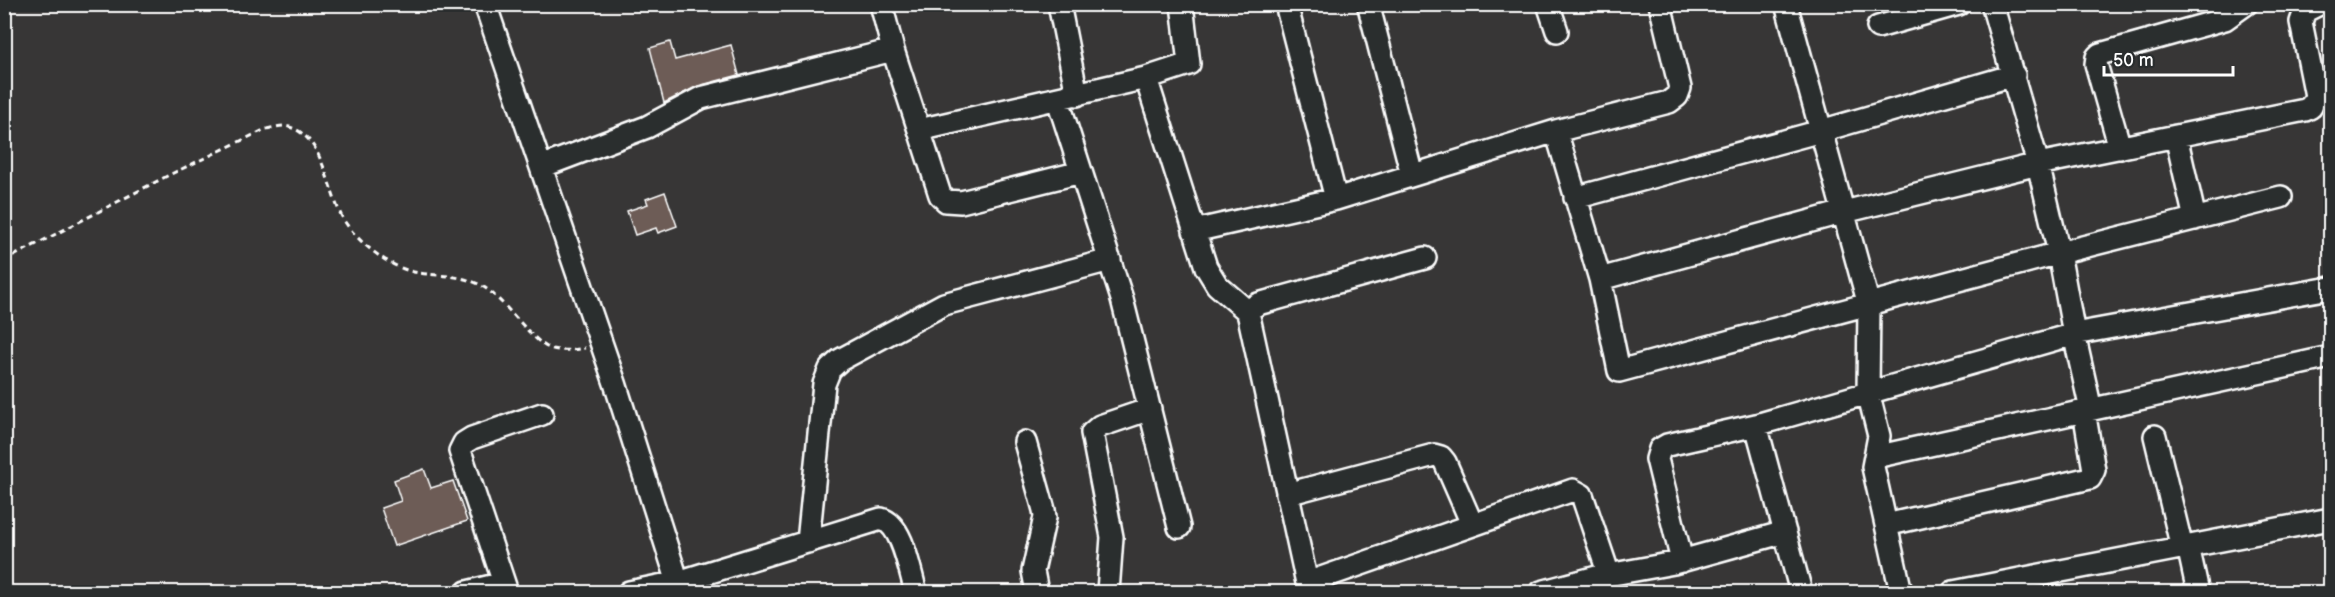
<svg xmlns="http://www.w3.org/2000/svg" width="2335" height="597" font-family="'Balsamiq Sans',sans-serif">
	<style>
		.building { fill: #6d5c56; stroke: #fff; stroke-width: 1.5 }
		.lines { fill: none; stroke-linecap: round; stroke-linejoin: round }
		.minor-casing { stroke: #fff; stroke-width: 26 }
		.path { stroke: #fff; stroke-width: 3; stroke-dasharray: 6 4.5; stroke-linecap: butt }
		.minor { stroke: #2a2d2e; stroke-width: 21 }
	</style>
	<rect width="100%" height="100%" fill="#373636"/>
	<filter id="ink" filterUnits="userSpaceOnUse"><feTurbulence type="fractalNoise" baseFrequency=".0167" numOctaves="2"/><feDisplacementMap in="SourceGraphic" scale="12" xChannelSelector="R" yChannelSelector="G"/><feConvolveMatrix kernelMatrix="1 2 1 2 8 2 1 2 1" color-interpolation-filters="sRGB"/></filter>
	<g filter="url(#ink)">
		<path class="building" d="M670,42l5,18 56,-15 8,30 -41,11 -34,17 -14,-55z
			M665,192l12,34 -19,7 -2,-5 -21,7 -8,-24 21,-7 -2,-5z
			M424,469l7,19 22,-7 14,40 -73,25 -13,-38 20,-7 -7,-21z"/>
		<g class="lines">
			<defs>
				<path id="minor" d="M485,4l130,379 66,209
					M881,4l12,46 26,80 227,-52 43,-14 -7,-60
					M1059,4l18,91
					M1286,4l50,195 220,-68 44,148
					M1548,4l9,27
					M1786,4l83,301 -1,87 11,44 -6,31 28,125
					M1992,4l46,160 267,-54 6,-3 5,-11 -15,-74 4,-11 14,-7
					M1369,7l43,168
					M1878,27l81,-23
					M1146,78l60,189 11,18 30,26 2,6 60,275
					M1058,100l64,199 57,228
					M919,130l21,65 6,6 15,1 120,-30
					M1556,131l113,-29 8,-6 3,-8 -20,-84
					M2176,136l19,83
					M2120,148l-24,-84 1,-7 3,-3 125,-35 21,-15
					M541,167l106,-40 54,-29 192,-48
					M1575,198l246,-67 193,-56
					M1194,231l142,-32
					M1247,311l11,-7 167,-46
					M2091,410l-17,-76 256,-46
					M1756,425l45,167
					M2155,436l27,112
					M1025,442l19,68 1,7 -12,54 4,21
					M1875,457l455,-100
					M1287,494l147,-39 7,2 4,5 27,62
					M1886,525l204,-47 4,-8 -10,-59
					M808,542l16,-158 6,-15 10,-9 104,-56 166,-44
					M2188,546l10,46
					M1682,561l-25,-102 3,-10 7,-4 89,-20 318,-91 -15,-81 -21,-89 -194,48 -244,67 19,92 440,-118 222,-56
					M1307,583l266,-93 9,5 27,80
					M467,592l37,-9
					M507,592l-47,-141 4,-8 8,-5 70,-24
					M629,592l49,-10 203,-63c22,5 29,54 35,73
					M1108,592l4,-55 -20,-104 8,-7 50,-17
					M1541,592l56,-15 77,-14 111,-31
					M1953,592l377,-73"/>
			</defs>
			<use href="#minor" class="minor-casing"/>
			<path class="path" d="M4,261l165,-86 97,-46c6,-1 13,-3 18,-3 41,5 43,69 61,96 14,21 42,43 65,49 23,6 50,2 72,15 20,11 52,57 67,62 12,4 24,2 36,0"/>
			<use href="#minor" class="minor"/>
		</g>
	</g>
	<rect width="2335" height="597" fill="none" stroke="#2a2d2e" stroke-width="24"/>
	<rect x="12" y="12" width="2311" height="573" fill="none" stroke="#fff" stroke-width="2" filter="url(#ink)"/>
	<path d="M2104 66v9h129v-9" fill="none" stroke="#ffffff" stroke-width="3"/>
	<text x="2113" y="66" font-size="18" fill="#ffffff" stroke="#2a2d2e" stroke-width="4.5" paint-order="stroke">50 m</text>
</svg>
